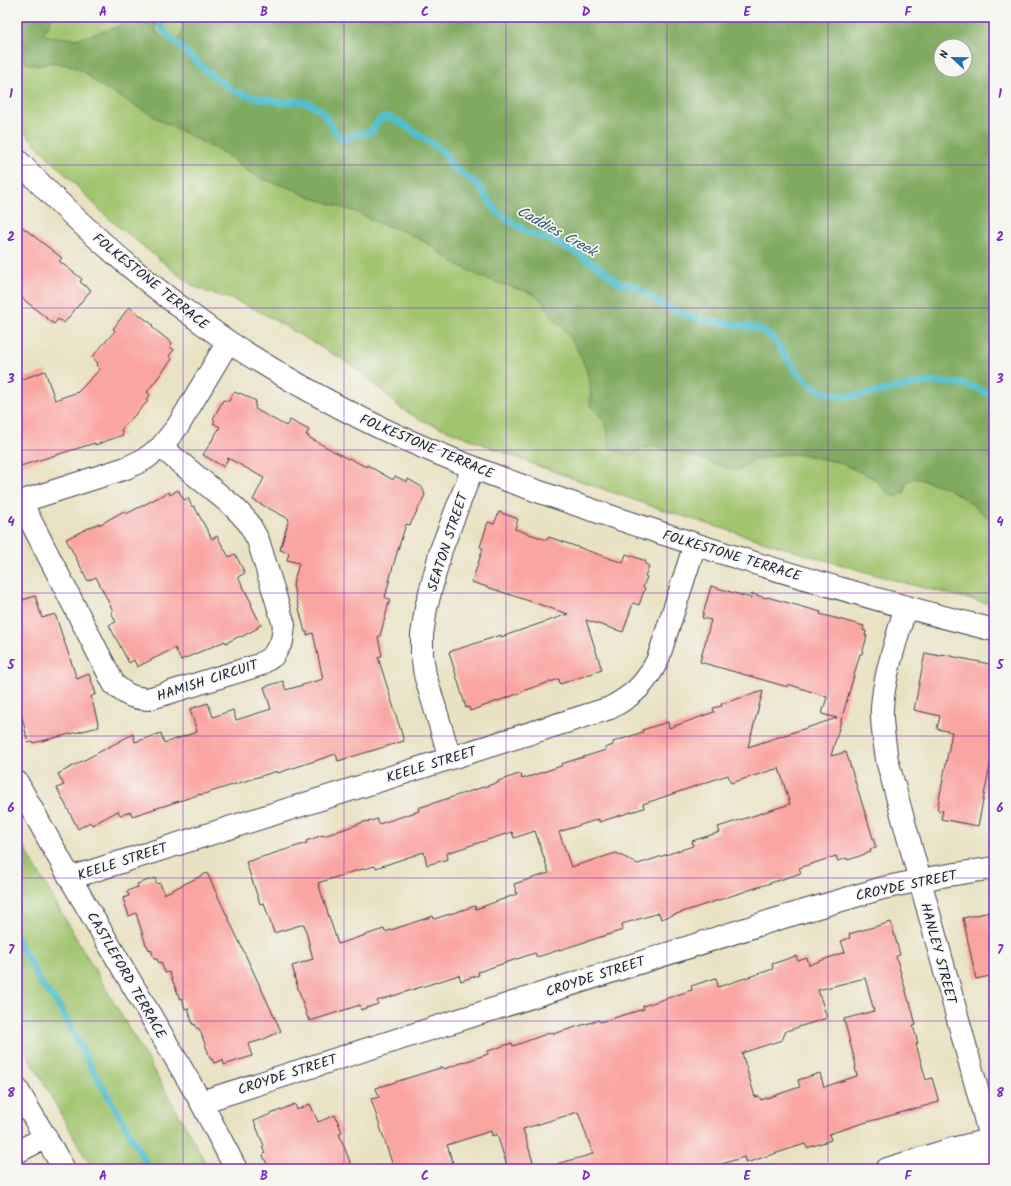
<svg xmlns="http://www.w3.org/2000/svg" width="1011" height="1186" font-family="Kalam,sans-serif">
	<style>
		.green { fill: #a1c46e; stroke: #627354; fill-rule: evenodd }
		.forest { fill: #80aa61; stroke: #51664e; fill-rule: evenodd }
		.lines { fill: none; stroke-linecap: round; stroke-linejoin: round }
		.stream { stroke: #52bfcb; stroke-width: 7 }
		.building { fill: #faa5a1; fill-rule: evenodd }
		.minor-casing { stroke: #403f4f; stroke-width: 24 }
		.minor { stroke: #fff; stroke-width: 22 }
		.grid { fill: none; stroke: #7b2cbf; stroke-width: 1; stroke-opacity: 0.55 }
		.labels { text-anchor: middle; stroke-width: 3.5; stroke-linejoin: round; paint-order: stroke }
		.street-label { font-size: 14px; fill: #22223b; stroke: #f6f6f2 }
		.water-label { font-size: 15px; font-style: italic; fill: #33596d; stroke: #f6f6f2 }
		.neatline { fill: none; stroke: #7b2cbf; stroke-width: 1.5 }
		.grid-label { font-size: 13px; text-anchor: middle; font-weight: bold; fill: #7b2cbf }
	</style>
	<rect width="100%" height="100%" fill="#f6f6f2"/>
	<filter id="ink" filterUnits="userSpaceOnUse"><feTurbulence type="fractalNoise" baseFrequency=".025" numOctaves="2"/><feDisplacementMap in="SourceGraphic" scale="8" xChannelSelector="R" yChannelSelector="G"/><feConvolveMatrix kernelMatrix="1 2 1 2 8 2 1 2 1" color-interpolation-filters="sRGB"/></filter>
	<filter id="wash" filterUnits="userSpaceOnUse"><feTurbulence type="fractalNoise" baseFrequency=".012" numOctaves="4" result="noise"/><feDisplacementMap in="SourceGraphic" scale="16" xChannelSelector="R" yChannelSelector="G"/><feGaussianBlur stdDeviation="0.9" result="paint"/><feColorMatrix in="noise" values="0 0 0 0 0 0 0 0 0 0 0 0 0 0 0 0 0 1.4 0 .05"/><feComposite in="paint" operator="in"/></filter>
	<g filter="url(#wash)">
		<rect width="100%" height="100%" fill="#e9e2c2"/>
		<path class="green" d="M17,17h977v588l-90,-22 -100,-29 -147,-46 -116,-41 -122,-48 -20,-12 -38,-35 -21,-14 -85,-49 -24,-10 -24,-7 -17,-8 -82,-66 -91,-93zM941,46h24v24h-24z
			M17,834c62,113 131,222 192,335h-117l-75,-133z"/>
		<path class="forest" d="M17,17h35l-5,11 -5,4 6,4 28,3 42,-12 6,-6v-4h30l2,15 7,6 17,1 3,-11 -2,-11h813v506l-22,-19 -26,-17 -31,-9 -9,4 -1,10 -9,5 -11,-7 -10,-11 -34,-16 -40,-9 -25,1 -24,6 -15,10c-28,-9 -55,-20 -85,-24 -10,-2 -14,8 -22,8 -6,0 -15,-5 -21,-8 -1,-17 -4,-30 -19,-41 1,-10 1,-20 -2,-30 -3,-14 -14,-33 -22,-45 -3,-4 -8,-7 -11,-11 -7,-11 -12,-21 -24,-27l-47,-15 -26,-13 -33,-23 -22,-11 -25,-8 -22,-11 -52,-17 -8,-5 -36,-12 -14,-8 -14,-12 -70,-37 -64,-37 -15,-13 -14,-6 -19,-3 -10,4 -14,-3 -6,-8 5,-10 -8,-8zM941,46h24v24h-24z"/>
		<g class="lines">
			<path class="stream" d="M160,17v7l3,6 41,39 30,22 17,6 33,6 13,-2 14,3 10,6 19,28c10,3 12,-4 20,-5 4,0 7,1 11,-1l8,-12 6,-3 6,1 7,3 46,31 7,13 27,20 18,26 31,21 26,9 22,11 28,18 16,13 19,4 21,16 19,9 19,7 60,9 16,10 26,37 21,16 19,5h17l71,-14 30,1 20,5 17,9
				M17,939l13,23 10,21 14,16 8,12 24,47 37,63 26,48"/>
		</g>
		<g id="blocks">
			<path class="building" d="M17,223l45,35 -3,3 23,18 -2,3 11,8 -27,33 -6,-4 -4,5 -37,-30z
				M129,307l24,18 -1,2 2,2 18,14 -2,4 4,3 -5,6 3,3 -25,33 3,3 -4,5 2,1 -27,29 2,5 -28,10v-2l-78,24v-86l28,-10 10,29 23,-8 22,-23 -4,-4 2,-2 -6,-6 23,-26 -2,-2z
				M234,392l5,2 1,-1 16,8 -2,4 2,1 -1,3 31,17 4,-6 19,10 -3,5 3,1 -1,1 40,22 1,-1 17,9 1,-2 26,15 2,-4 12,6 1,-3 14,8 3,8 -15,30 -4,-1 -13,42 -8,32 5,1 -10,37 -2,1 4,19 -4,1 26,84 -66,20 -2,-7 -58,19 -1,-2 -76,24v-1l-69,22 -1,-4 -11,3 -2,-4 -26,14 -2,-3 -12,7 -21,-41 7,-3 -6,-11 75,-40 2,8 26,-9 3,10 33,-11 -7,-23 18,-6 5,14 20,-7 3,10 35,-11 -7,-22 19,-6 3,9 37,-11 -10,-46 -6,2v-3h-2l-12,-47 6,-22 -12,-3 2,-7 -9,-3 9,-31 -36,-19 11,-22 -36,-20 -4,9 -21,-12 17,-28 -7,-4 2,-2 -2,-2 10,-19 6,1z
				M178,490l6,10 4,-2 4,9 2,-1 18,33 5,-3 12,21 6,-3 10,19 -7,4 14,27 -1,1 10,20 -4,2 1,1 -17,9 -1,-1 -14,7 -1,-2 -44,19 -6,-12 -38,19 -3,-7 -5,3 -20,-38 7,-3 -5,-10 2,-1 -17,-34 -8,4 -22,-42 33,-16v2l25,-14 2,3 43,-22 1,3z
				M499,512l19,7 -3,10 32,11 2,-3 74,26 3,-9 20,7 -1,3 4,2 -4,10 2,1 -4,10 2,1 -6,17 -6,-2 -10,29 -37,-12 16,50 -42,14 -1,-5 -37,12 1,1 -53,19 -1,-4 -3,1 -17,-56 52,-17v2l67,-23 -96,-32 11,-34 -3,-1 8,-25 6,2z
				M711,586l40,12 1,-4 14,4 1,-1 54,15 -1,2 44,12 -1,4 3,1 -1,5h2l-5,18h-2l-29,102 15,-4 30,96 -6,1 1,3 -23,8 -1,-2 -9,3 -2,-5 -37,12 2,5 -140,46 -2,-6 -37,11 1,6 -86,27 -2,-4 -57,19 1,3 -18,6 -2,-6 -82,26 1,3 -17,6 -1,-5 -50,16 -1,-3 -1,1 -14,-43h1l-3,-10 21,-7 -9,-35 -30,9 -10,-30 -4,1 -14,-42 61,-19 -1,-2 17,-6 1,1 43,-15v1l10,-3 2,5 40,-13 -1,-3 81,-26 -1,-1 21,-7h2l1,5 39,-13v-2l45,-14 -1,-2 8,-3v-3l30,-10 -1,-2 26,-8 1,6 45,-16 -1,-4 9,-2 -1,-2 42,-13 -15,56 89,-29 -15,-4 5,-17 -39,-13v3l-88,-25 11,-42 -9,-2zM779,768l11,36 -72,23 2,5 -28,9 1,5 -55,18 -22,-11 -45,14 -12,-35 40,-13v3l45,-14 -1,-4 85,-29 3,8zM535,831l14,42 -35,11 3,10 -41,15 -1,-3 -41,13 -1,-3 -48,16 -1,-3 -46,15 -20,-61 34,-11 23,-6 1,2 48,-16 3,13 21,-6 -1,-6 65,-21 2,6z
				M35,596l7,22 13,-4 22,65 12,-5 7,20 -5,2 8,31 -66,16 -1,-1 -4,1 -11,-49v-92z
				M925,653l15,3 1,-2 53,11v80l-16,81 -37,-7 2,-8 -6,-1 15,-78 -15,-3 3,-13 -26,-6z
				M207,873l74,158 -19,9 -14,4 4,12 -28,9 -1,-5 -9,3 -2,-4 -1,1 -12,-32 -2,1 -2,-5 -2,1 -5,-17 -3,1 -3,-11 -2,1 -11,-27 -4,1 -4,-11 -2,1 -2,-4h-3l-3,-10 -2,1 -2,-5h-1l-10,-32 -7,3 -6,-18 6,-2 -2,-5 11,-4 -1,-3 18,-6 2,6 3,-1 4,11z
				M994,911v64l-18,4 -13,-61z
				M891,922l9,33 -4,1 13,46h1l6,23 -3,1 5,17 -2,1 10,36 6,-2 7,24 -79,22 -31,10 2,6 -24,8 -2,-4 -59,19 -2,-6 -38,12h-148l-1,-5 36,-10 -15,-42 -55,17 12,40h-27l-11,-35 -5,2 -1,-5 -44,14 8,24h-61l-23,-70 8,-2 -3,-9 67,-21 1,2 44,-15v-3l24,-8 1,3 39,-14 1,2 46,-14 1,2 44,-13 -1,-3 49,-16 -1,-4 25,-8 2,9 55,-18 -1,-5 24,-8 2,5 9,-3 2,7 36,-13 -4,-11 9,-3 -1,-4zM865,978l9,33 -30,8 12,47 -1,1 2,9 -33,11 -4,-14 -22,7 2,7 -39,13 -2,-4 -4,1 -13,-44 40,-13 4,-9 41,-13 -9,-28z
				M295,1104l2,6 13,-6 8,18 17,-7 7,17 -3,2 14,35h-84l-6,-14 2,-2 -3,-6 2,-1 -10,-25z"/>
		</g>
	</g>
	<g filter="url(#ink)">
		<use href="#blocks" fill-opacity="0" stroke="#403f4f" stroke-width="1"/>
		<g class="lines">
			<defs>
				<path id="minor" d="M17,160c55,57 113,111 177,157 12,9 24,18 36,26 55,35 111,67 170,94 80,36 165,64 249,92 113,38 229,72 345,101
					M21,502l93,182c12,11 18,14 34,15l111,-34 14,-9 9,-15 2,-16 -26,-85 -10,-18 -14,-15 -73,-60
					M17,503l109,-35 19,-9 16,-12 17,-21 50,-84
					M905,608c-8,32 -21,66 -23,100 -1,18 3,35 5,52l98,358 9,40
					M450,758l-25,-83 -3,-20v-20l4,-27 15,-58 32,-83
					M17,782l53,96 131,224 35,67
					M70,878l540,-170c24,-13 36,-24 48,-49l37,-115
					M17,1089l47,80
					M201,1102l576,-183 106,-31 53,-11 58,-9
					M17,1152l29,-15
					M887,1169l65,-20 42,-10
					M949,1169l45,-11"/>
			</defs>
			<use href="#minor" class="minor-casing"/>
			<use href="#minor" class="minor"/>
		</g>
	</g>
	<path class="grid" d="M183,17v1152M344,17v1152M506,17v1152M667,17v1152M828,17v1152M17,165h977M17,308h977M17,450h977M17,593h977M17,736h977M17,878h977M17,1021h977"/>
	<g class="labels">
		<g class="street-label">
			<text transform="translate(151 281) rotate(39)" y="5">FOLKESTONE TERRACE</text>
			<text transform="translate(427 446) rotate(23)" y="5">FOLKESTONE TERRACE</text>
			<text transform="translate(447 542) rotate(-72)" y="5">SEATON STREET</text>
			<text transform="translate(732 555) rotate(17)" y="5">FOLKESTONE TERRACE</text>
			<text transform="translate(207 680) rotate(-18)" y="5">HAMISH CIRCUIT</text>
			<text transform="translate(431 764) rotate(-17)" y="5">KEELE STREET</text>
			<text transform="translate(122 861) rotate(-18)" y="5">KEELE STREET</text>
			<text transform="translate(906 885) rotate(-12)" y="5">CROYDE STREET</text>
			<text transform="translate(939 953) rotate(75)" y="5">HANLEY STREET</text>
			<text transform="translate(127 975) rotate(60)" y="5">CASTLEFORD TERRACE</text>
			<text transform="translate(595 976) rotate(-18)" y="5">CROYDE STREET</text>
			<text transform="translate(287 1074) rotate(-18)" y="5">CROYDE STREET</text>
		</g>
		<g class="water-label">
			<text transform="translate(557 231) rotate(29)" y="5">Caddies Creek</text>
		</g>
	</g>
	<rect width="1011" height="1186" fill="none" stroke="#f6f6f2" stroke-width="44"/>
	<g transform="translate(953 58) rotate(292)"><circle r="19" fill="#f6f6f2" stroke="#a1a1a9"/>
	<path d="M0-3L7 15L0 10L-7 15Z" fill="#1f6fb2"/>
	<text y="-6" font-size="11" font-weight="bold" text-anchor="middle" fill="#22223b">N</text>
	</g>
	<rect x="22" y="22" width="967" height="1142" class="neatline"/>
	<g class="grid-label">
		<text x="103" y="16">A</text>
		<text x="264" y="16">B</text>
		<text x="425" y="16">C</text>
		<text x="586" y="16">D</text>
		<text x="747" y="16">E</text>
		<text x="908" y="16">F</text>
		<text x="11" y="98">1</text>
		<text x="1000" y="98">1</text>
		<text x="11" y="241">2</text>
		<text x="1000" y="241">2</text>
		<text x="11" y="383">3</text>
		<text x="1000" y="383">3</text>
		<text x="11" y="526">4</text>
		<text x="1000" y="526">4</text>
		<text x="11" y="669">5</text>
		<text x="1000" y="669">5</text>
		<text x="11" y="812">6</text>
		<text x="1000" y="812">6</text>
		<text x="11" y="954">7</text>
		<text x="1000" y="954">7</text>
		<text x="11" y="1097">8</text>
		<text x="1000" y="1097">8</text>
		<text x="103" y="1180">A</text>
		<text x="264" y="1180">B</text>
		<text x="425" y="1180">C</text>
		<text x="586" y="1180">D</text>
		<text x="747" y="1180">E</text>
		<text x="908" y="1180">F</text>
	</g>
</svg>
